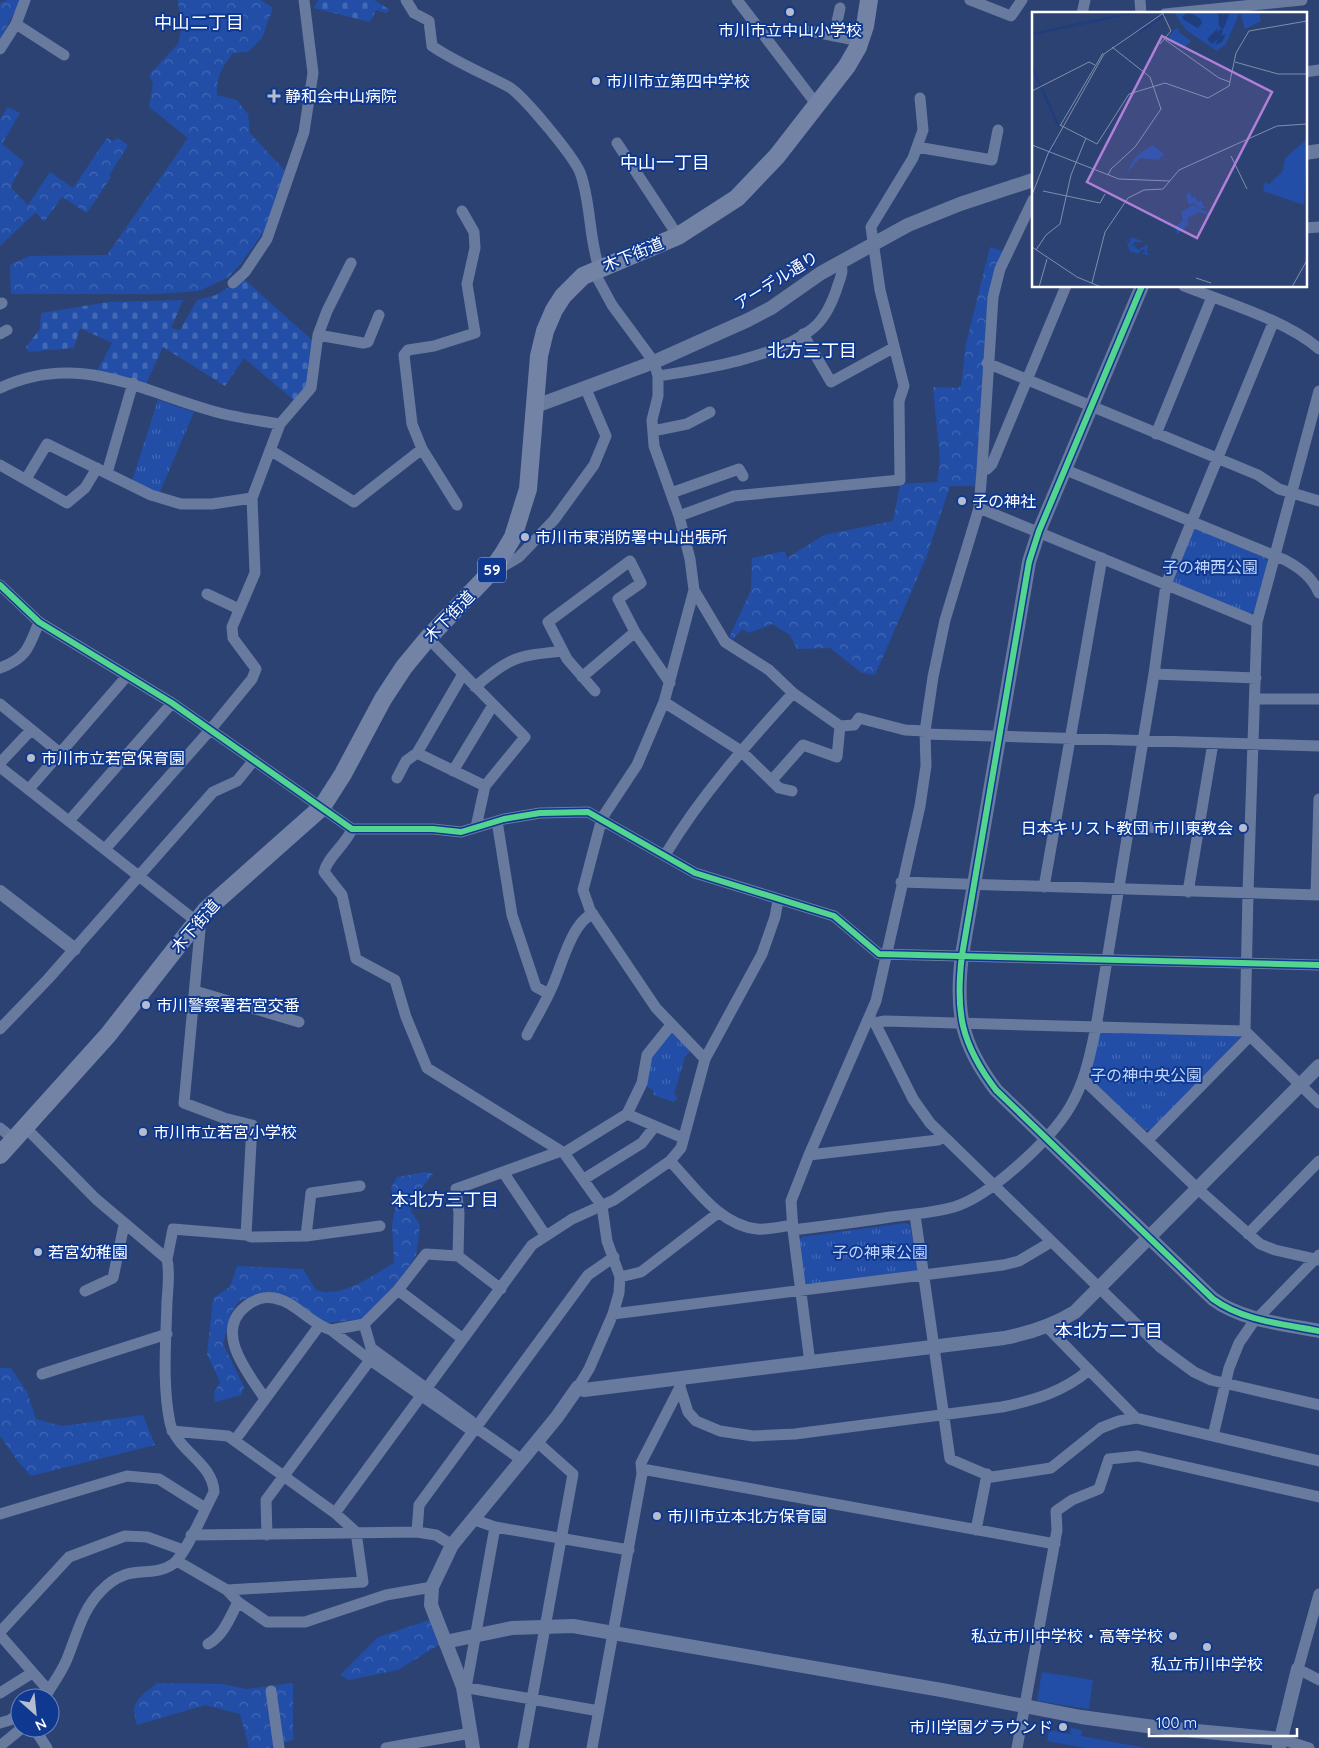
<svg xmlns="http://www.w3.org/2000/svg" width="1319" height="1748" font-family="Quicksand,'Noto Sans JP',sans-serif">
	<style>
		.forest { fill: url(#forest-crowns) }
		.cemetery { fill: url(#cemetery-stones) }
		.park { fill: url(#park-tufts) }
		.pitch { fill: #224ea7 }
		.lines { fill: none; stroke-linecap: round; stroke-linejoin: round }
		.minor { stroke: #687a9e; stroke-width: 11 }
		.tertiary { stroke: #687a9e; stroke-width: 14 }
		.primary { stroke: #7383a5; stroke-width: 18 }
		.cycleway-casing { stroke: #0f3890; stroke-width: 9 }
		.cycleway { stroke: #53d58f; stroke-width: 6 }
		.poi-dot { fill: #b5bdce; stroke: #0f3890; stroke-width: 2 }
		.labels { text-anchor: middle; stroke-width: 4; stroke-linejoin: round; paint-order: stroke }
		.shield { fill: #0f3890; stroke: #b7c3de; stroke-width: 1 }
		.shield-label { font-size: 15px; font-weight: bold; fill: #fff }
		.poi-label { font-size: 16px; fill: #fff; stroke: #0f3890; text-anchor: start }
		.street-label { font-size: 16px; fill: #fff; stroke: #0f3890 }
		.park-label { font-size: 16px; fill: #c0d5fe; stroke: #0f3890 }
		.neighbourhood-label { font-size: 18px; fill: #fff; stroke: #0f3890 }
		.inset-river { fill: none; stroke: #203d7e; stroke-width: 2.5 }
		.inset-road { fill: none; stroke: #808eab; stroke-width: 1 }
		.view { fill: #b080d9; fill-opacity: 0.15; stroke: #b080d9; stroke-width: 2.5 }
		.inset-edge { fill: none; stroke: #fff; stroke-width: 2.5 }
	</style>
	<defs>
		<pattern id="forest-crowns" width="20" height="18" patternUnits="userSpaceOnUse" patternTransform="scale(1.25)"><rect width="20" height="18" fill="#224ea7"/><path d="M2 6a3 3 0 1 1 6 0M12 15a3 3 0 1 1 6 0" fill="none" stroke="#4369b4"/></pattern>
		<pattern id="cemetery-stones" width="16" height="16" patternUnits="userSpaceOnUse" patternTransform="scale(1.25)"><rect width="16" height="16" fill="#224ea7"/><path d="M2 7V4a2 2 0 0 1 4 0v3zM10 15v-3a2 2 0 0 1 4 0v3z" fill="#4369b4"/></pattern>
		<pattern id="park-tufts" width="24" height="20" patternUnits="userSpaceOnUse" patternTransform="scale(1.25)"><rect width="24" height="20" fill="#224ea7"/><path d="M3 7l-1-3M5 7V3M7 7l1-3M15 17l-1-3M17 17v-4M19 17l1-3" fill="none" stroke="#4369b4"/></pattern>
	</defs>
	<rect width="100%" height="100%" fill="#2c4273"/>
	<path class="forest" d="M7,0h14l-21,39v-36z
		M178,0h83l12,8 -11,30 -14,14 -15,1c-11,14 -17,24 -16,42l20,5 11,14 2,19 36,39 -19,55 -25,35 -13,15 -30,14 -43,3h-145l-1,-29 19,-9 78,-1 81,-117 -39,-31 4,-23 -4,-9 29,-31 3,-14z
		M8,107l12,6 -18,31 22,18 -12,22v5l16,16 22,-33 23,16 34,-50 6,3 5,-3 10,7 -19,31 2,1 -24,36 -25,-16 -18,25 -8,-10 -36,34v-127z
		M990,247l12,4 -16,67 -10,168h-26l-24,72 -51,117 -13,-2 -32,-25 -33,1 -7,-14 -18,-11 -23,9 -7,-4 -9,10 -4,-1 22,-48 1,-32 33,-7 2,7 37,-23 69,-14 7,-37 37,-2 3,-21 -7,-74 25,1 3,-2 5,-42z
		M426,1172l7,2 -23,28 1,9 9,14 -4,30 -18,28 -37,36 -34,4 -62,-31 -26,9 -8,12 -8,31 21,43 -3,8 -26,7 -1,-9 6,-11 -13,-28 6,-56 17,-11 7,-21 66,3 13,21c26,9 55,-14 78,-27l-2,-38 4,-21 -5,-16 6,-11z
		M0,1368h11l16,24 9,27 26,7 81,-11 12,30 -124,31 -11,-12 -20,-28z
		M429,1620l11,24 -42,26 -49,10 -9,-5 38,-38z
		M157,1683l66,1 23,5 47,-6v57l-25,8h-19l-9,-34 -35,-9 -68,20c-8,-24 3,-28 20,-42z"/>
	<path class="cemetery" d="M318,0h56l16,10 -4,3 -10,-3 -6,12 -56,-14z
		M243,278l70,63 -4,46 -14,14 -51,-43 -19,28 -62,-39 -17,37 -49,-13 15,-28 -32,-15 -6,20 -45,4 -3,-5 14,-18 1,-16 68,-11 74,-2 -12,28 9,2 17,-30 19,-5z"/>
	<path class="park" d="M158,400l36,12 -35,82 -27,-13z
		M1195,527l70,31 4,6 -14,47 -6,3 -80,-31z
		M671,1028l22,21 -8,8 -11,37 4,4 -5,4 -19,-7 -1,-5 -9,-5 5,-29z
		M1099,1032l143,4 -91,94h-6l-56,-51z
		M906,1223l4,2 8,43 -4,5 -107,13 -5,-3 -4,-41 4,-5z"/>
	<path class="pitch" d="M1042,1672l51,8 -4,29 -52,-8z
		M1071,1728l11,2 -1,6 65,12h-61l-38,-7 2,-11 25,5 -4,-2z"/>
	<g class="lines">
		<path class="minor" d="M406,0l8,13 15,8 3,25c25,17 51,27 77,41 14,8 68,73 72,88 10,30 8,63 18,93
			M737,0l80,105
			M970,0l41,16 11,-16
			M1140,0l1,14
			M1082,14l3,-14
			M1165,14l137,-14
			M16,24l48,31
			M810,31l50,10
			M834,36l6,-28
			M0,49l16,-25 9,-24
			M1305,72l14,-2
			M617,143l61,93
			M917,147l75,13 6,-30
			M1305,228l14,-1
			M593,270l19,35 42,57 4,14v20l-6,24 2,26 25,70 11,43 4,31 -30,112 -27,63 -35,53 -19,72 7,20 66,98 49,51
			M233,283l12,-11 22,-33 37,-107 9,-59 -9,-73
			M1184,286c40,16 104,35 135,63
			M0,304l2,-1
			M0,334l7,-4
			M803,334l28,48 62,-34
			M318,335l45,8 5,-1 11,-27
			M987,363l271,112 21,14 40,12
			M658,376c45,-7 117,-18 154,-47 12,-9 19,-24 24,-38 3,-11 9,-19 4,-29
			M0,388c80,-38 143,5 220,25 19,5 40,8 60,11
			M653,431l34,-7 23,-12
			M1156,434l56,-137
			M270,450l84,52 68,-53
			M0,465l67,38 18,-15 12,-20
			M982,470l11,-173 7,-28 33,-69
			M1066,470l219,90c15,8 27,17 34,33
			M107,473l26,-90
			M26,479l21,-35 104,51 30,9h31l40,-6
			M671,493l68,-24 4,7
			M457,505l-35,-56 -10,-25 -8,-69 4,-5 26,-4 41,-13 -8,-49 8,-36 -1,-16 -12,-21
			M979,508l278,114
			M679,516l55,-20 166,-16 -1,-79 5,-15 -24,-96 -9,-63 42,-69 10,-28 -3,-32
			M495,571l24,-14 35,-37 40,-55 12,-29 -21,-49
			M0,585l39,37 133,81 180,126h81l28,3 43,-13 36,-6 48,-1 107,61 139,43 45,38 440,11
			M694,590l31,52 44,28 24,23 47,33 14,-1 5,-7 46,12 20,1
			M207,594l32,15
			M428,638l97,99 -40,49 -9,41
			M0,668c27,-10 29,-21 39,-46
			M1154,674l102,4
			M582,677l53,-45
			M475,687c36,-31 42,-31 88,-36
			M595,691l-28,-32 -19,-37 82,-61 11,22 -23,16 17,33 35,51
			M1255,699h64
			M664,702l77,49 38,37 13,3
			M0,704l60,49
			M925,734l394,12
			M417,753l68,33
			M0,763l31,-33
			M0,767l196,154 4,9 -16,173 40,15 28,7 -6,110
			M453,771l40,-66
			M397,778l9,-17 11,-8 46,-79
			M772,780l31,-35 34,12 3,-31
			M29,789l98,-113
			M69,821l103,-118
			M497,821l15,94 24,72 13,7
			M1129,826l69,4
			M352,829c-7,17 -24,27 -28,43l18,23 14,64 39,21 11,37 21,51 137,85 38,53 5,35 13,36 -1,16 -6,21 -24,55 -11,18
			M105,849l106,-120 41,-50 4,-10 -23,-31 -1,-11 23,-54 -3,-75 28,-74 31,-36 7,-53 9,-24 24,-48
			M665,855c37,-61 81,-110 128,-162
			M901,882l418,13
			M1044,887l58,-329
			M1188,892l25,-149
			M1316,895l3,-96
			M195,991l104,31
			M869,1018l6,5 38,76 17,24 230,224 34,25 17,8 108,25
			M875,1023l10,-2 360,10 74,72
			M0,1029l48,-50 165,-187 24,-11 17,-21
			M1245,1031l3,-138 9,-271 62,-231
			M527,1035c8,-16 18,-31 25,-48 9,-19 20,-66 41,-73
			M1083,1079l115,110 62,55 15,6 44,10
			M627,1114l56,24
			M0,1128l15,12
			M26,1128l70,71 71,60c3,14 1,29 0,42 -1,40 -5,83 3,122 7,28 43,40 44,69 -8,15 -29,64 -41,72 -23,16 -44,-3 -72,27 -19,19 -24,44 -34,68 -5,13 -15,26 -23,39
			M1148,1140l102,-104
			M564,1153l63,-39 15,-31 5,-28 24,-30
			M809,1155l129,-15 4,-3
			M670,1161c25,26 49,64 87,68 11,1 24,-2 35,-4
			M503,1172l43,64
			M584,1179l58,-36 13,-17
			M915,1215l35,244 42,18 59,-9 50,-40 18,-7 17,-3
			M793,1230c32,-4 65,-8 97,-13 22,-3 43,-4 64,-10 37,-11 97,-68 116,-100 15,-25 20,-52 26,-80l58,-353 12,-90 107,-261
			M1248,1234l71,-73
			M306,1236l5,-43 49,-7
			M167,1259l6,-30 73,6 5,2 55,-1 74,-10
			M620,1277l21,-5 77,-59
			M501,1289l-43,-33 1,-43 -3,-24 105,-38
			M398,1290l65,49
			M85,1291l28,-13 11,-53
			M613,1314l390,-49 16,-4 32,-19
			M364,1324l7,24 100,73 4,6
			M1047,1327l89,91 183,43
			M331,1330l33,-6 34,-34 28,-36 32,2
			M810,1363l-17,-133 -2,-29 18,-46 67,-154 44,-195 6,-40 -1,-35 8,-54 12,-57 34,-112 3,-38 5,-1 5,-5 74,-178
			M42,1374l125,-40
			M681,1379l-1,8 8,25 8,9 24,10 33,5 42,-2 207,-27c33,-7 61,-15 87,-37
			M265,1399c-15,-24 -52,-66 -20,-92 8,-7 19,-11 29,-9 22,4 36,26 57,32l39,30 98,68 7,-1 47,33
			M172,1431l56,5 107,77 21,19 7,50 -136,8
			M1213,1436l16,-68 10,-25 13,-19 67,-69
			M235,1440l84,-114
			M642,1469l413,75
			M335,1513l197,-268 40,-26 42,-19 56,-39 11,-13 24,-89 57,-105 13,-37 3,-16
			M0,1514l127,-38 32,3 46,29
			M472,1519l23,8 134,23
			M976,1530l11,-56
			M417,1532l2,-27 169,-230 26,-18
			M191,1535l226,-3 19,3 16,10
			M267,1535l-1,-35 104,-140
			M177,1561l50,29 11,12 29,20h38l81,-27 46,-8
			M1319,1594l-21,75 21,11
			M0,1632l69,-75 56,-21 22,1 36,13
			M0,1635l49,56
			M208,1644c16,-9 22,-27 30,-42
			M463,1687l136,24
			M466,1688l29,-161
			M271,1691l8,57
			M0,1693l32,-20
			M0,1723l10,-3 10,-7
			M34,1728l13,20
			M1281,1739l28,9
			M0,1746l22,-18
			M386,1748l85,-15
			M523,1748l50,-274 -36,-32
			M592,1748l50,-274 -1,-11 39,-76
			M1017,1748l40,-218 -1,-19 16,-11 27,-11 10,-30 29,-3 181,41"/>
		<path class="tertiary" d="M1305,153l14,-2
			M1142,286l-103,245 -10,31 -67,393c-7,57 -1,89 34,135l217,209c30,22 71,25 106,32
			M536,406l118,-44 94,-42 23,-12 50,-35 87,-48 52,-21 73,-24
			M0,892l74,57
			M445,1642l67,-14 61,-2 374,65 134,26 73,10 127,12
			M1279,1747l19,-78
			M473,1748l-10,-61 -32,-82 1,-18 20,-42 105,-128 21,-30 6,3 420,-52c26,-5 48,-12 71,-26l244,-246"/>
		<path class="primary" d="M0,1155l108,-120 98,-125 116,-103 21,-33 40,-75 21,-32 24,-29 61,-64 14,-20 10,-17 15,-48 11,-133 6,-25 9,-21 9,-14 20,-20 95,-40 59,-38 40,-42 70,-90 11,-19 7,-21 4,-26"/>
		<defs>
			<path id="cycleway" d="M1142,286l-103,245 -10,31 -67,393c-7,57 -1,89 34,135l217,209c30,22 71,25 106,32
				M0,585l39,37 133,81 180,126h81l28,3 43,-13 36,-6 48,-1 107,61 139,43 45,38 440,11"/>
		</defs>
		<use href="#cycleway" class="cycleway-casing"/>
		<use href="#cycleway" class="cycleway"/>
	</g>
	<g class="poi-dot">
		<circle cx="790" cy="12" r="5"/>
		<circle cx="596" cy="81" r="5"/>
		<path d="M271.5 88.5h5v5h5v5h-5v5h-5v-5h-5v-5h5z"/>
		<circle cx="962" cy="501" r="5"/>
		<circle cx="525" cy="537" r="5"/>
		<circle cx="31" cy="758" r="5"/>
		<circle cx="1243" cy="828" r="5"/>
		<circle cx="146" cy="1005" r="5"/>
		<circle cx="143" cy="1132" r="5"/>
		<circle cx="38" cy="1252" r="5"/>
		<circle cx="657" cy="1516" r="5"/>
		<circle cx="1173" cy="1636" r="5"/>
		<circle cx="1207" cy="1647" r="5"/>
		<circle cx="1063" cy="1727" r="5"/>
	</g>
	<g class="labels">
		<rect class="shield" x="478" y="557.5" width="28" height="25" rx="4"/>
		<g class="shield-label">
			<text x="492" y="575">59</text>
		</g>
		<g class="poi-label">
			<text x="790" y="36" text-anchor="middle">市川市立中山小学校</text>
			<text x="606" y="87">市川市立第四中学校</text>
			<text x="285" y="102">静和会中山病院</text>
			<text x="972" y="507">子の神社</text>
			<text x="535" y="543">市川市東消防署中山出張所</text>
			<text x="41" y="764">市川市立若宮保育園</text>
			<text x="1233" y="834" text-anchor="end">日本キリスト教団 市川東教会</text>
			<text x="156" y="1011">市川警察署若宮交番</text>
			<text x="153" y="1138">市川市立若宮小学校</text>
			<text x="48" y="1258">若宮幼稚園</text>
			<text x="667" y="1522">市川市立本北方保育園</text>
			<text x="1163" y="1642" text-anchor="end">私立市川中学校・高等学校</text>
			<text x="1207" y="1670" text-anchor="middle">私立市川中学校</text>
			<text x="1053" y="1733" text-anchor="end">市川学園グラウンド</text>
		</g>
		<g class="street-label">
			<text transform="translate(633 254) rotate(-22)" y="6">木下街道</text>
			<text transform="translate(776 280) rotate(-32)" y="6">アーデル通り</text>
			<text transform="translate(449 616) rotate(-46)" y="6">木下街道</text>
			<text transform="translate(195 926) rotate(-49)" y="6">木下街道</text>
		</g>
		<g class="park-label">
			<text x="1210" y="573">子の神西公園</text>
			<text x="1146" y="1081">子の神中央公園</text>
			<text x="880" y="1258">子の神東公園</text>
		</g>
		<g class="neighbourhood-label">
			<text x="199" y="29">中山二丁目</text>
			<text x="665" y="169">中山一丁目</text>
			<text x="812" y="357">北方三丁目</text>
			<text x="445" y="1206">本北方三丁目</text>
			<text x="1109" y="1337">本北方二丁目</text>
		</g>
	</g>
	<g transform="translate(1032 12)">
		<rect width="275" height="275" fill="#2c4273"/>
		<path d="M121,133l11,9 -6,6 -18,-2 -15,17 11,-19zM161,193l16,8 -1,2 -9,-3 -11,6v7l-11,10 -2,-9 8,-5 -2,-9zM99,225l14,5h-10l-5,5 4,-2 4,5 10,-6 -1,9 4,2 -10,-1 5,-3 -4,-2 -3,5 -9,-3 -4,-12 3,5z" fill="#224ea7"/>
		<path d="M158,180l2,6 3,-2 3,6 3,-2 3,7 6,1h-9l-6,-3 1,-2 -7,2 -3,-9z" fill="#224ea7"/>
		<path d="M142,0h65v2l-13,30 -9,7 -31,-21z" fill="#224ea7"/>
		<path d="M208,0h19l2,9 -16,8zM144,16l4,2 -7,10 6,-8 12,9 -8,8 -12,-9 -2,-4zM275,127l-3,66 -41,-14 2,-9 4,2 14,-13 2,-13z" fill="#224ea7"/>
		<path d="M156,0l12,6 2,5 -4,5 -14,-8 -2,-3zM186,0h4l2,6 -1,-6h7l-7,18 -4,-4zM186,16l-1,5 3,-4 3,2 -2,5 5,-2 -4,8 -7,3 3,-6 -6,5 -5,-5z" fill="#203d7e"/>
		<path class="inset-river" d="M107,20l30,-20M0,22l105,-22M0,55l27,60M16,149l6,-15"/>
		<path class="inset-road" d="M132,27l55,39 11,4M128,32l11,-13 -8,-17M203,50l43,12h29M0,79l57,-29 6,3M28,113l37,19 32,-50 36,-11 43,15 21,-12 7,-33 13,-22 58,-10M28,114l43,-73M0,133l87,34 51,2M17,140l55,-98 61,-42M199,144l16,33M76,163l3,-6 24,-22 26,-38 -11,-32 -38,-30M11,179l57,12 5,-9M0,183l17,-44M0,235l45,30 24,10M4,238l10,-15 14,-11 11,-49 15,-37M164,266l15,5M60,271l13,-51 23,-34 16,-8 19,-1 16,-19 98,-44 30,-2M7,275l8,-28M260,275l15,-27"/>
		<path class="view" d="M130,24l110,56 -75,146 -110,-56z"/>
		<rect width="275" height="275" class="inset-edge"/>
	</g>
	<g transform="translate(35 1713) rotate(153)"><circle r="24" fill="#0f3890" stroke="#6f88bc"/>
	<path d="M0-4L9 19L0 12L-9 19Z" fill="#b5bdce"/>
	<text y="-8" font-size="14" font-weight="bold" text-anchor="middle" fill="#ffffff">N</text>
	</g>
	<path d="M1149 1728v8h148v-8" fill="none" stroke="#ffffff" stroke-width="2.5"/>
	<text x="1156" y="1728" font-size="15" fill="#ffffff" stroke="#0f3890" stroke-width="4" paint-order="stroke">100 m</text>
</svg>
